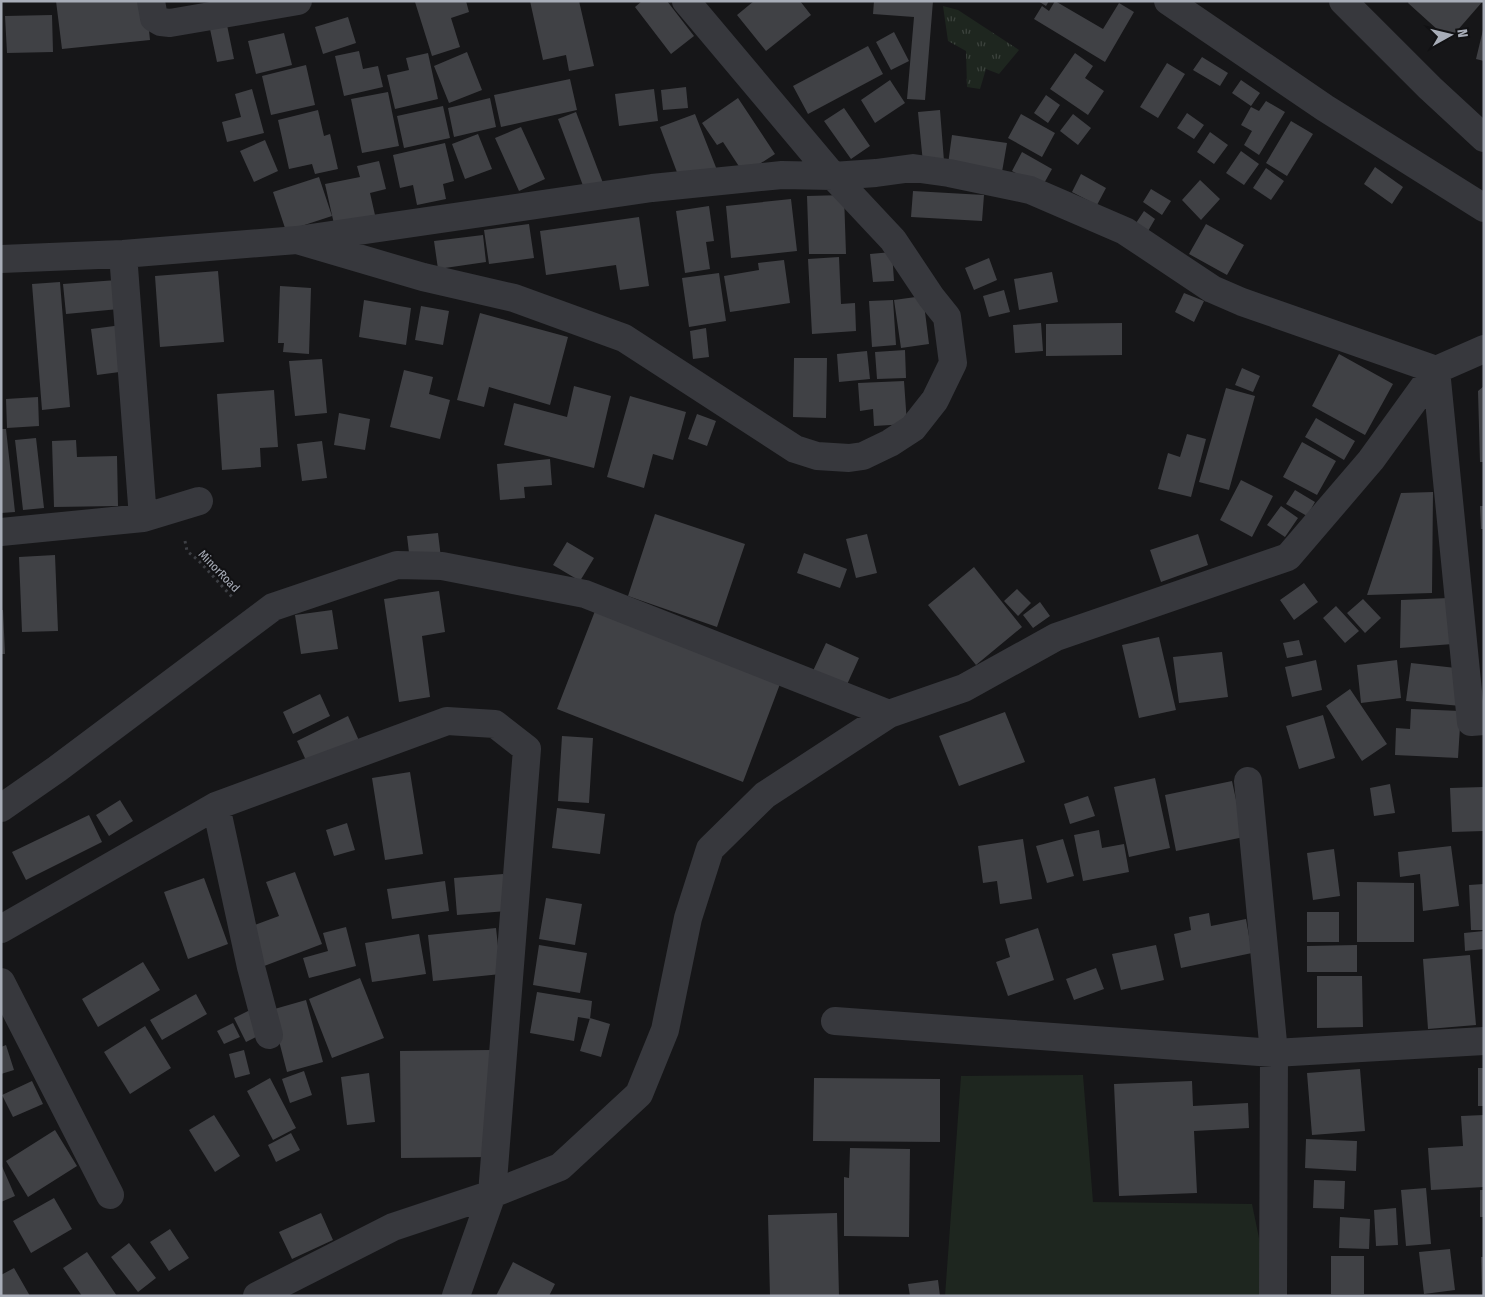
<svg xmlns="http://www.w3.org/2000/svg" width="1485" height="1297" font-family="'Fira Sans Condensed',sans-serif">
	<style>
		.grass { fill: url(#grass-tufts) }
		.park { fill: #1e261f }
		.building { fill: #404145 }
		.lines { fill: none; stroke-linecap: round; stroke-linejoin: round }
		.path { stroke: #3d3f44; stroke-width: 3; stroke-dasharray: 2.5 4; stroke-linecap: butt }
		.minor { stroke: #37383d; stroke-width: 28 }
		.labels { text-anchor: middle; stroke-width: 4; stroke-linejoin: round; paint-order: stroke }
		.street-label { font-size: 12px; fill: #a8adb8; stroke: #111113 }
	</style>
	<defs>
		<pattern id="grass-tufts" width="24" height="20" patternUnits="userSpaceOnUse" patternTransform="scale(1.25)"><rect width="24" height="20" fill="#1e261f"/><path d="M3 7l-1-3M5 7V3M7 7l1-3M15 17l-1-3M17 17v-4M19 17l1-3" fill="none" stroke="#3c433d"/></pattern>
	</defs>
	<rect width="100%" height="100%" fill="#161618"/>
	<path class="grass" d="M943,6l15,4 61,40 -20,24 -13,-5 -6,20 -13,-2 -1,-36 -18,-10z"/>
	<path class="park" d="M1083,1075l10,127 159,2 19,92h-326l16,-220z"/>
	<path class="building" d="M56,1h90l4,39 -88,9z
		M417,1h49l3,11 -18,6 9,29 -28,9 -17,-54z
		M530,1h49l15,65 -25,5 -3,-16 -23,5z
		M642,1h25l27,35 -23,18 -36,-47z
		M754,1h46l11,14 -45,36 -29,-36z
		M874,1h59l-8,99 -18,-1 7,-82 -41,-3z
		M1038,1h11l-3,5z
		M1055,1l48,28 16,-26 15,9 -29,50 -71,-43 8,-13 7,5z
		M1409,1h74l-34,39 -41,-37z
		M52,15l1,37 -46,1 -2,-37z
		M348,17l8,26 -33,11 -8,-27z
		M227,25l7,34 -17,3 -7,-33z
		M1483,30h1v31l-8,-2z
		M894,32l15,29 -18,9 -15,-28z
		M284,33l8,32 -36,9 -8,-33z
		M868,46l15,28 -75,40 -15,-28z
		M359,51l4,18 15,-3 5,21 -39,9 -9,-40z
		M467,52l15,38 -33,13 -15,-37z
		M428,53l10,46 -43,10 -8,-34 22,-5 -3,-12z
		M1075,53l18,13 -8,12 19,13 -16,24 -38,-26z
		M1202,57l26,16 -8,13 -27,-16z
		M1167,63l18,11 -27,44 -18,-11z
		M306,65l9,40 -44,10 -9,-39z
		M570,79l7,31 -76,17 -7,-32z
		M890,80l15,23 -30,20 -14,-23z
		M1241,80l19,13 -9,13 -19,-13z
		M686,87l2,21 -25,2 -2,-20z
		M252,89l12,44 -37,9 -5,-20 19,-5 -6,-23z
		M654,89l4,32 -39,5 -4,-32z
		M388,92l11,54 -37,7 -11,-54z
		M1046,95l14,10 -12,18 -14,-10z
		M490,98l6,29 -42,10 -6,-29z
		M738,98l37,56 -31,20 -21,-32 -6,3 -15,-22z
		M1266,101l19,11 -26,43 -15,-10 8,-14 -11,-6 10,-18 8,4z
		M443,106l7,32 -46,10 -7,-32z
		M844,108l26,38 -19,13 -27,-38z
		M318,110l6,26 6,-2 8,35 -23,5 -3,-10 -23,5 -11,-49z
		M940,110l4,51 -21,2 -5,-51z
		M576,112l27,71 -18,8 -27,-72z
		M1187,113l17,12 -10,14 -17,-11z
		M695,114l22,56 -36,13 -21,-56z
		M1021,114l34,19 -13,24 -34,-19z
		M1073,114l18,14 -13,17 -18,-14z
		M1291,121l22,13 -26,42 -21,-13z
		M521,127l24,52 -26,12 -24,-53z
		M1210,132l18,13 -14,19 -17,-12z
		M478,134l14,35 -27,10 -13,-35z
		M952,135l55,8 -5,29 -54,-8z
		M265,140l13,31 -24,11 -14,-31z
		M445,143l9,38 -11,3 3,15 -29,6 -4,-20 -13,3 -7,-33z
		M1241,151l18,13 -15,21 -18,-12z
		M1022,152l30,17 -10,18 -30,-16z
		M379,161l7,28 -16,4 5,22 -41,9 -9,-40 35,-7 -3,-11z
		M1375,167l28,20 -11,17 -28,-20z
		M1266,168l18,13 -13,19 -18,-12z
		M1081,174l25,14 -9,17 -25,-13z
		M319,177l13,39 -46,15 -13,-39z
		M1200,180l20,19 -19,21 -19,-20z
		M1151,189l20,12 -9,14 -19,-13z
		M913,191l71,4 -2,26 -71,-4z
		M844,195l2,59h-37l-2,-58z
		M791,199l6,52 -66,7 -5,-52z
		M709,206l5,35 -8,1 4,27 -25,4 -9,-62z
		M1144,211l11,8 -11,19 -12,-9z
		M639,217l10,69 -29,4 -4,-25 -70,10 -6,-44z
		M529,224l5,34 -45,6 -5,-34z
		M1206,224l38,21 -17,30 -38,-21z
		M483,235l3,27 -48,7 -4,-28z
		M892,252l2,29 -21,1 -3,-28z
		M839,257l2,47 14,-1 1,28 -44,3 -4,-75z
		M989,258l8,22 -23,10 -9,-22z
		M784,260l6,43 -60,9 -6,-36 35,-6 -1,-7z
		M218,271l6,71 -64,5 -5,-71z
		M1052,272l6,30 -39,8 -5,-31z
		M719,273l7,48 -37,6 -7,-49z
		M117,280l2,29 -53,5 -3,-30z
		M60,282l10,125 -28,3 -10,-126z
		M280,286l31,2 -2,66 -26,-2 1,-9h-6z
		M1004,290l6,22 -21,5 -6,-21z
		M1184,293l20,8 -10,21 -19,-10z
		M923,296l6,48 -28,4 -7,-48z
		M364,300l47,8 -5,37 -47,-8z
		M893,300l3,45 -24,2 -3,-46z
		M421,306l28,5 -6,34 -28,-5z
		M480,313l88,24 -18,68 -61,-18 -5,20 -27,-7z
		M1041,323l2,28 -28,2 -2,-28z
		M1122,323v32l-76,1v-32z
		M122,325l5,46 -30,4 -6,-46z
		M706,328l3,29 -16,2 -3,-28z
		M905,350l1,28 -29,1 -2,-27z
		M867,351l3,28 -31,3 -2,-28z
		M1339,354l54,30 -28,51 -53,-29z
		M794,358h33l-1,60 -33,-1z
		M322,359l5,54 -32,3 -6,-55z
		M1242,368l18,8 -7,16 -18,-7z
		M404,370l29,7 -4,17 21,6 -10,39 -50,-12z
		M904,381l3,43 -33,2 -1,-17 -13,2 -2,-28z
		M574,386l37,10 -17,72 -90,-23 10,-42 53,14z
		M1484,386v76h-4l-2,-71z
		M1226,388l29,8 -26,94 -30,-8z
		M274,390l4,57 -18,1 1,19 -39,3 -5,-76z
		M630,396l56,16 -13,48 -20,-6 -9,34 -37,-11z
		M38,397l1,29 -32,2 -1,-29z
		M339,413l31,6 -5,31 -31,-5z
		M697,414l19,7 -9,25 -19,-7z
		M1316,418l39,23 -11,19 -39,-23z
		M1,429h5l9,83 -14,1z
		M1187,434l19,5 -15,58 -33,-8 10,-36 12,4z
		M36,438l8,70 -21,2 -8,-70z
		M76,440l1,17 40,-1 1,50 -64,1 -2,-66z
		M322,441l5,37 -25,3 -5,-37z
		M1302,442l34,19 -19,34 -34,-18z
		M550,459l2,26 -28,2 1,11 -25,2 -3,-36z
		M1241,480l32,16 -21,41 -32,-17z
		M1295,490l20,12 -8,14 -21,-12z
		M1433,492l-1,101 -65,2 34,-102z
		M1281,506l17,12 -13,19 -18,-12z
		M1480,506h4v23h-3z
		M655,514l90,30 -28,83 -89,-31z
		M438,533l3,25 -31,3 -3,-25z
		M867,534l10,39 -21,5 -10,-39z
		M1198,534l10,31 -47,17 -11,-32z
		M567,542l27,16 -14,23 -27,-16z
		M804,553l43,16 -7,19 -43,-15z
		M55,555l3,76 -36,1 -3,-75z
		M974,567l48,60 -46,38 -48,-60z
		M1304,583l14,19 -24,18 -14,-20z
		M1017,589l14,14 -13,13 -14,-15z
		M439,591l6,41 -23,4 8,61 -31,5 -15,-103z
		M1449,598l4,46 -53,4 1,-48z
		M1363,599l18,19 -16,15 -18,-20z
		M1040,602l10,14 -17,12 -10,-13z
		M1336,606l23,25 -14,12 -22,-25z
		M1,610h2l2,44h-4z
		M332,610l6,39 -37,5 -6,-39z
		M595,611l185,73 -37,98 -186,-73z
		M1159,637l17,73 -37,8 -17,-73z
		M1299,640l4,15 -16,3 -4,-15z
		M826,643l33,15 -14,31 -33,-16z
		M1222,652l6,45 -49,6 -6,-46z
		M1316,660l6,30 -30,7 -7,-30z
		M1397,660l4,38 -40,5 -4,-38z
		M1411,663l54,6 -4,37 -55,-5z
		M1350,689l37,55 -25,17 -36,-55z
		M320,694l10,22 -37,18 -10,-22z
		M1411,709l50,2 -3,47 -63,-3 1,-27 14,1z
		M1005,712l20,50 -66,24 -20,-50z
		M1323,715l12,43 -36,11 -13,-43z
		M348,716l13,29 -51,24 -13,-28z
		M562,736l31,2 -4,65 -31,-2z
		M410,772l13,82 -38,6 -13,-82z
		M1155,778l15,70 -41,9 -15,-70z
		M1232,781l12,56 -68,14 -11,-56z
		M1390,784l5,29 -21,3 -4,-28z
		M1484,787v44l-32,1 -2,-44z
		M1088,796l7,20 -25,8 -6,-20z
		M120,800l13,21 -24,15 -13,-21z
		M557,808l48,6 -5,40 -48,-6z
		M89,815l13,27 -76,38 -14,-28z
		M347,823l8,27 -21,6 -8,-26z
		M1099,830l3,18 22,-4 5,28 -46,9 -9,-46z
		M1023,839l9,60 -32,5 -3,-23 -14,2 -5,-37z
		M1063,839l11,37 -27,7 -11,-37z
		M1451,846l8,60 -36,5 -3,-37 -20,3 -2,-25z
		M1334,849l6,47 -27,4 -6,-47z
		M295,872l27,72 -63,24 -15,-39 35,-13 -13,-34z
		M503,874l4,37 -50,4 -3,-37z
		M204,878l24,66 -40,15 -24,-67z
		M445,881l4,30 -57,8 -5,-30z
		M1357,882l57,1v59h-57z
		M1484,884v46h-13l-2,-45z
		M546,898l36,6 -7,41 -36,-6z
		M1307,912h32v30h-32z
		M1209,913l2,13 35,-7 6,34 -71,15 -7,-34 17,-4 -2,-13z
		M346,927l10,39 -47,12 -6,-20 25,-7 -5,-18z
		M496,928l5,46 -68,7 -5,-46z
		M1038,928l16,52 -46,16 -12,-34 14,-5 -5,-18z
		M1484,931v18l-19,2 -1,-18z
		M419,934l7,40 -54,8 -7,-39z
		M539,945l48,8 -7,40 -47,-8z
		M1156,945l8,35 -43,10 -9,-36z
		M1357,945v27h-50v-26z
		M1470,955l6,70 -48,4 -5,-70z
		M143,962l17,28 -62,37 -16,-28z
		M1096,968l8,21 -30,11 -8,-21z
		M1317,976h45l1,51 -46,1z
		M360,978l24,60 -52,20 -23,-59z
		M537,992l55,9 -2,18 -12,-2 -4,24 -44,-8z
		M196,994l11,20 -45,26 -12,-20z
		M306,1000l17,62 -36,10 -16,-62z
		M252,1009l12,24 -18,9 -12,-24z
		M590,1018l20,6 -9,33 -21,-6z
		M233,1023l7,14 -16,7 -7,-13z
		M145,1026l26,42 -41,26 -26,-42z
		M6,1045l8,25 -13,4v-27z
		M244,1050l6,24 -15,4 -6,-24z
		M490,1050l1,107 -90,1 -1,-107z
		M1478,1068h6v38h-6z
		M1360,1069l5,62 -53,4 -5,-62z
		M304,1071l8,24 -22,8 -8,-24z
		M369,1073l6,49 -28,3 -6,-48z
		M270,1078l26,50 -23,12 -26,-49z
		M814,1078l126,1v63l-127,-1z
		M32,1081l11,23 -30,13 -11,-22z
		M1192,1081l1,25 55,-3 1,25 -55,3 3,62 -78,3 -5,-112z
		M214,1115l26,41 -25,16 -26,-42z
		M1484,1115v72l-53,3 -3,-42 35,-2 -2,-30z
		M55,1130l22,36 -49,31 -22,-36z
		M291,1133l9,17 -24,12 -8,-17z
		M1306,1139l51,2 -1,30 -51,-3z
		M850,1148l60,1 -1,88 -65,-1v-59l5,1z
		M1,1164l14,32 -14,6z
		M1314,1180l31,1 -1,28 -31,-1z
		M1426,1188l5,56 -25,2 -5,-56z
		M1480,1190h4v27h-4z
		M54,1198l18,31 -41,24 -18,-32z
		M1396,1208l2,37 -22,1 -2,-36z
		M321,1213l12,27 -41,19 -13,-27z
		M837,1213l2,83h-69l-2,-81z
		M1340,1217l30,2 -1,30 -30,-1z
		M170,1229l19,29 -20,13 -19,-29z
		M129,1243l27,35 -18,14 -27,-35z
		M1450,1249l5,41 -31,4 -5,-42z
		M87,1252l30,44h-35l-19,-28z
		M1331,1256h33v38h-33z
		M1481,1257h3v39h-2z
		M513,1262l42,22 -6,12h-53z
		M14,1268l16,28h-29v-21z
		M938,1280l2,16h-30l-2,-12z"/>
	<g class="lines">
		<path class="path" d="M185,541l2,10 12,10 33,36"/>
		<path class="minor" d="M151,1l3,17 7,4 9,1 128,-22
			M1168,1l157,107 159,100
			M1343,1l87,87 54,50
			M297,240l355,-52 130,-13 51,1 43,-3 37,-5 36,5 81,17 95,41 87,58 30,13 194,68 35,352 13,-1
			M123,254l20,264
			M1,259l122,-5 174,-14 126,37 91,21 110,40 171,111 22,7 32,2 14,-2 27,-13 23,-15 22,-28 18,-37 -6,-46 -16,-20 -38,-57 -60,-64 -147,-175
			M1,532l142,-14 56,-17
			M216,806l35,161 18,68
			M1,808l56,-39 216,-162 124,-42 45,1 143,28 304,120
			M1,929l215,-123 231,-85 48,3 32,25 -35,445 -36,102
			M1,982l109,213
			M835,1021l439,32 -26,-272
			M257,1296l136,-69 99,-33 68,-27 79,-73 26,-64 23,-112 22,-69 55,-54 124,-81 75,-26 92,-51 232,-80 83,-97 65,-90 48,-21
			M1273,1296l1,-243 210,-12"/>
	</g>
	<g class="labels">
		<g class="street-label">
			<text transform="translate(219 571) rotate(46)" y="4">MinorRoad</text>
		</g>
	</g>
	<rect width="1485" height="1297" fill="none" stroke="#a8adb8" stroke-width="5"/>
	<g transform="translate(1450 35) rotate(82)" stroke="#111113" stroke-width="4" paint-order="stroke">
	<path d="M0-4L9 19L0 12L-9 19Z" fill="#a8adb8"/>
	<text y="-8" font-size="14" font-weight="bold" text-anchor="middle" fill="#a8adb8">N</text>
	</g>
</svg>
